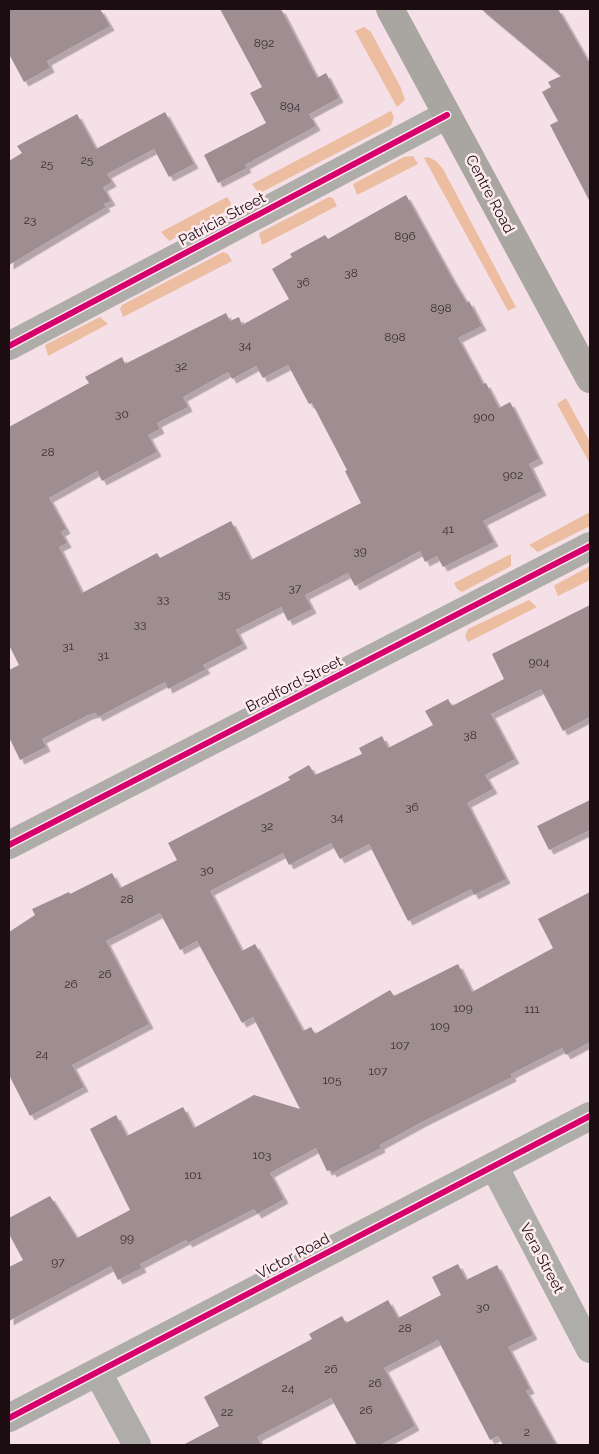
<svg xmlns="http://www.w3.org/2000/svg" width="599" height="1454" font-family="Raleway,sans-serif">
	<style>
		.green { fill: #ecbda0 }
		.building { fill: #9e8e91; fill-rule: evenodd; filter: url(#shadow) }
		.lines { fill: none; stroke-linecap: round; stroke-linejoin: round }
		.minor { stroke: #aeada9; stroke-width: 28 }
		.major { stroke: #a9a5a1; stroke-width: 28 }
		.cycleway-casing { stroke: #fdeaef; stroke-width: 9 }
		.cycleway { stroke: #d6006c; stroke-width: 6 }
		.labels { text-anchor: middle; stroke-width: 5; stroke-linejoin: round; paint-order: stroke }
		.number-label { font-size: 12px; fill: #3c2d32 }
		.street-label { font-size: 15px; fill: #1c0d12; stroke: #fdeaef }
	</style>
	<defs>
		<filter id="shadow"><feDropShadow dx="4.5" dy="4.5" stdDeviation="0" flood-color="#0004"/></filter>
	</defs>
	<rect width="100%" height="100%" fill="#f4e0e6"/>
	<path class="green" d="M364,27l7,5 30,56 4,12 -8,7 -42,-76z
		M391,111l3,6 -3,8 -129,67 -5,-1 -5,-7z
		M413,156l5,8 -61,31 -4,-11 51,-27z
		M428,157l8,4 7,8 73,138 -8,4 -79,-144 -5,-9z
		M227,197l4,6 -1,6 -61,32 -8,-9z
		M329,197l4,1 4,8 -75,39 -3,-12z
		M223,252l5,2 4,7 -109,56 -3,-8 2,-4z
		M100,317l8,7 -60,32 -3,-11z
		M566,398l24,44v22l-33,-60z
		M590,512v14l-52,26 -9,-7z
		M511,554v12l-49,26 -5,-3 -3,-6z
		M590,566v14l-32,16 -4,-10 3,-2z
		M529,600l8,7 -69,35 -3,-6 3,-7z"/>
	<path class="building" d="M9,9h91l10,17 -63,35 3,7 -26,14 -15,-28z
		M220,9h61l36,69 9,-5 13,25 -30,16 7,12 -71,39 2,3 -29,15 -14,-28 62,-32 -16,-30 12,-6z
		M481,9h77l30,52 2,-1v142l-40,-77 8,-4 -16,-29 9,-5 -3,-5 13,-6z
		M165,112l29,52 -25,13 -15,-28 -47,25 5,8 -9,5 8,14 -7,3 2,3 -97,58v-104l13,-8 -5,-7 60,-32 19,35z
		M406,195l47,85 14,23 2,-2 13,25 -24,12 25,46 3,-1 13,25 11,-6 29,57 -10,5 13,27 -59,30 11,21 -51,25 -6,-11 -12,6 -5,-11 -65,35 -7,-13 -43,22 7,14 -24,12 -7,-14 -45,23 7,14 -40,21 3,4 -38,20 -3,-7 -67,35 -2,-4 -8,2 -46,24 4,8 -26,13 -11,-23v-67l10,-5 -10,-20v-218l80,-44 -4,-6 37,-20 3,7 101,-51 4,8 9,-4 3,8 47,-26 -17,-30 20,-12 -2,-3 35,-19 3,4zM288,365l21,39 3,-1 35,67 -2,1 16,32 -110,57 -20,-39 -71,37 -3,-5 -75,40 -23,-46 8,-4 -6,-11 5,-3 -17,-31 48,-27 5,10 55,-29 -9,-17 12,-6 -3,-6 31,-16 -5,-10 45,-25 4,7 24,-13 7,12z
		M590,605v112l-27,14 -22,-42 -50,25 24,45 -30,16 8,14 -26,14 39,76 -32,16 -3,-6 -63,32 -39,-77 -29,15 -9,-16 -42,22 -6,-12 -73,38 32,60 13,-7 48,87 8,-4 4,7 75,-44 4,6 64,-32 14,28 81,-44 -15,-29 52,-27v150l-24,13 -4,-7 -51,26 1,3 -90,45 -42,23 1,3 -49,25 -1,-3 -4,1 -11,-23 -46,25 14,26 -27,15 -3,-5 -66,34 -2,-3 -46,24 2,4 -24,12 -7,-14 -102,55v-54l14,-7 -14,-26v-16l41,-22 27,42 53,-28 -40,-81 26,-14 11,21 56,-29 11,21 60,-33 46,14 -47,-92 -11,6 -45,-82 -17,9 -20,-37 -54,28 43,83 -77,41 12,22 -54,29 -21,-41v-143l26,-17 -3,-6 37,-17 1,2 42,-21 8,15 57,-28 -9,-17 122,-63 -2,-3 21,-12 6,10 47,-21 -3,-6 23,-12 6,12 45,-23 -8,-14 23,-12 4,7 52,-27 -12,-25z
		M590,800v30l-41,20 -12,-24z
		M458,1264l8,16 31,-15 36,70 -25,12 22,42 -4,2 30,54h-53l-5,-9 -8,4 -52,-100 -54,28 31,58 -35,19h-23l-26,-47 -74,39 4,8h-78l36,-19 -15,-29 108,-58 -3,-5 33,-18 4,7 42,-23 10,18 43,-23 -9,-18z"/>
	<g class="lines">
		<path class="minor" d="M9,346l438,-231
			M9,845l581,-299
			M494,1166l96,183
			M98,1373l39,72
			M9,1418l581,-302"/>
		<path class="major" d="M390,9l200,370"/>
		<defs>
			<path id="cycleway" d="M9,346l438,-231
				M9,845l581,-299
				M9,1418l581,-302"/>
		</defs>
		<use href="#cycleway" class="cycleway-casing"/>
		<use href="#cycleway" class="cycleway"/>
	</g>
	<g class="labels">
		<g class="number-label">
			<text x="264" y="47">892</text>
			<text x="290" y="110">894</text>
			<text x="87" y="164">25</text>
			<text x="47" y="168">25</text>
			<text x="30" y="224">23</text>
			<text x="405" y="240">896</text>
			<text x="351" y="277">38</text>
			<text x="303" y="286">36</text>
			<text x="441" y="312">898</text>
			<text x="395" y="341">898</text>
			<text x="245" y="349">34</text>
			<text x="181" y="370">32</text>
			<text x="122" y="418">30</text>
			<text x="484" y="421">900</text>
			<text x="48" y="456">28</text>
			<text x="513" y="479">902</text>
			<text x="448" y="533">41</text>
			<text x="360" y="555">39</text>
			<text x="295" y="592">37</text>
			<text x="224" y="598">35</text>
			<text x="163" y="603">33</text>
			<text x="140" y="628">33</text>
			<text x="68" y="650">31</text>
			<text x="103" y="659">31</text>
			<text x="539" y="666">904</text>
			<text x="470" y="739">38</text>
			<text x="412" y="811">36</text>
			<text x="337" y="821">34</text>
			<text x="267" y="830">32</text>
			<text x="207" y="874">30</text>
			<text x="127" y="903">28</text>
			<text x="105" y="978">26</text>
			<text x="71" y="988">26</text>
			<text x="463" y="1012">109</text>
			<text x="532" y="1013">111</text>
			<text x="440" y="1030">109</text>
			<text x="400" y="1049">107</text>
			<text x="42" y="1058">24</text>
			<text x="378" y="1075">107</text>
			<text x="332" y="1084">105</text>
			<text x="262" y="1159">103</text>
			<text x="193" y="1179">101</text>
			<text x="127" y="1242">99</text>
			<text x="58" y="1266">97</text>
			<text x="483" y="1311">30</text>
			<text x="405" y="1332">28</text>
			<text x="331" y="1373">26</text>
			<text x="375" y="1387">26</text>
			<text x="288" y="1392">24</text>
			<text x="366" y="1414">26</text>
			<text x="227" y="1416">22</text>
			<text x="527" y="1436">2</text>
		</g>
		<g class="street-label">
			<text transform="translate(490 194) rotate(62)" y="5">Centre Road</text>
			<text transform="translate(222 219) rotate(-28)" y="5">Patricia Street</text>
			<text transform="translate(294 684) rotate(-27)" y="5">Bradford Street</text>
			<text transform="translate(293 1256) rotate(-28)" y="5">Victor Road</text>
			<text transform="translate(542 1258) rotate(62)" y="5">Vera Street</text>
		</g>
	</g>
	<rect width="599" height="1454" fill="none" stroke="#1c0d12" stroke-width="20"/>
</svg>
